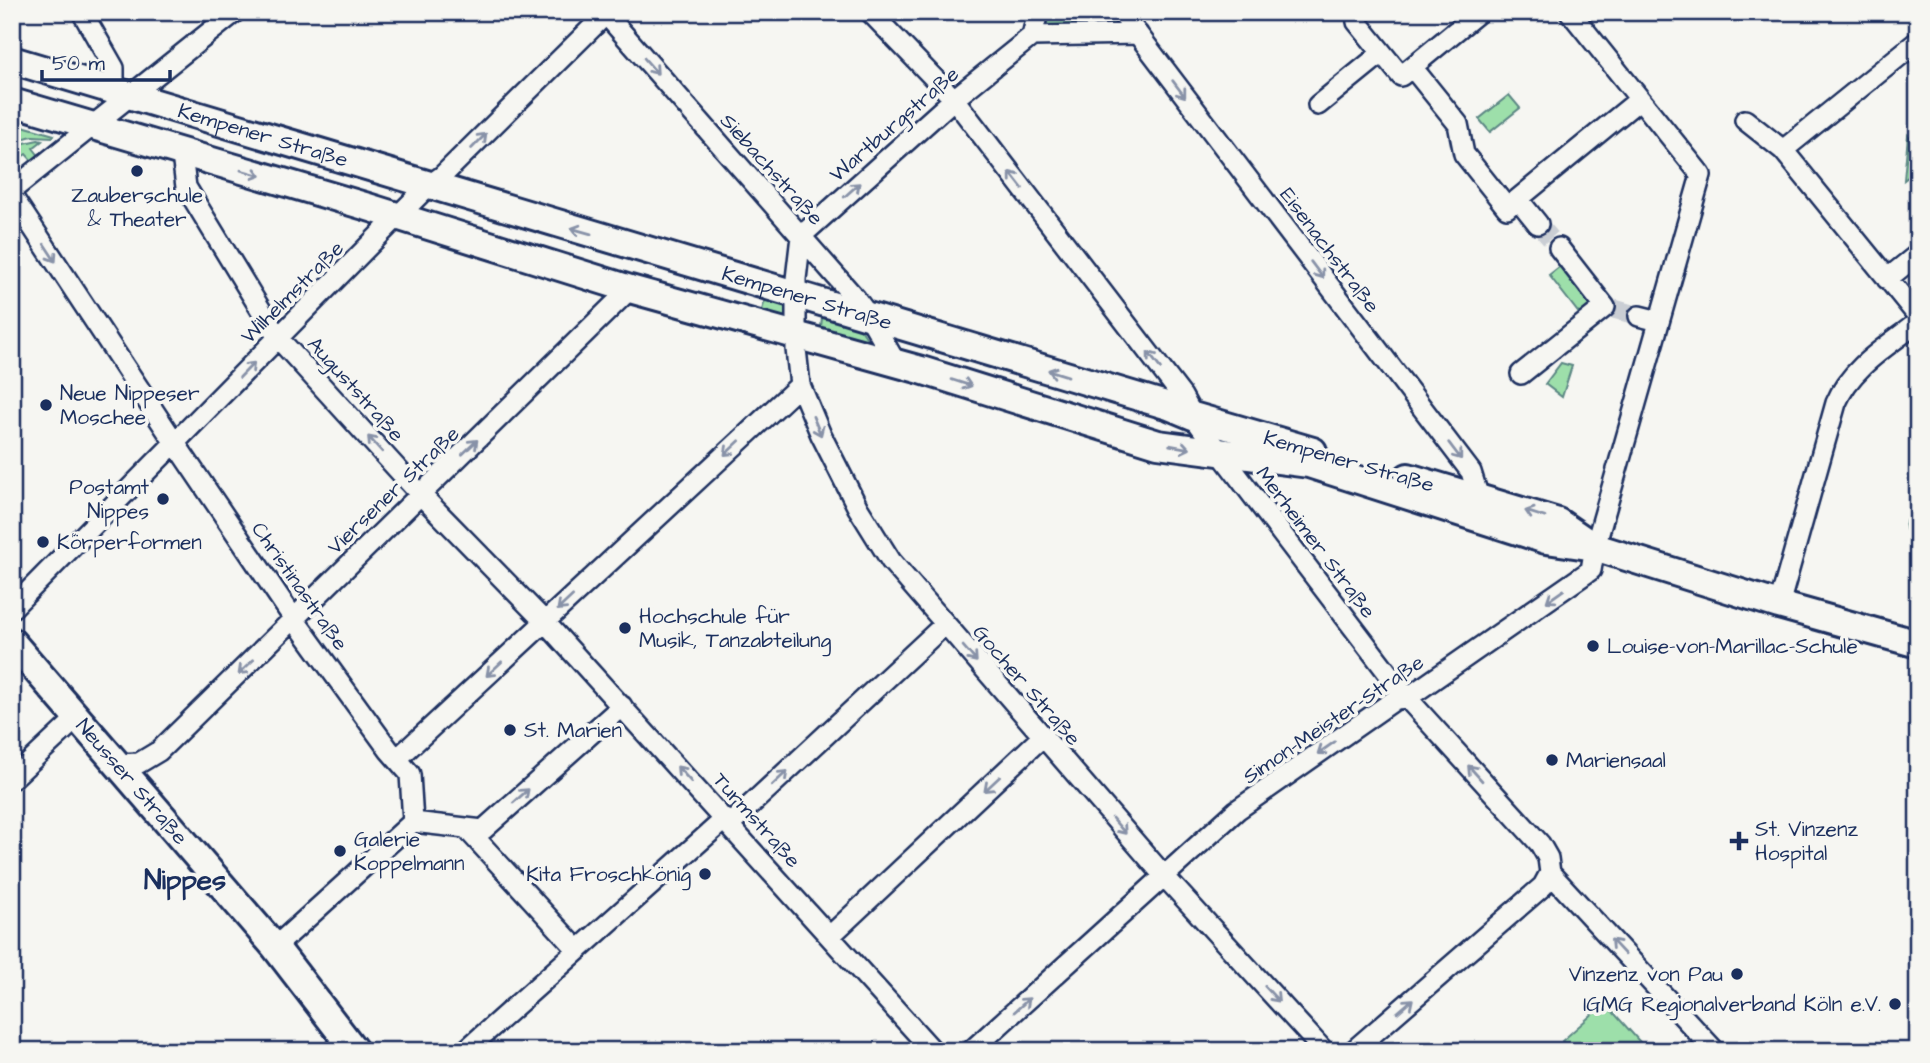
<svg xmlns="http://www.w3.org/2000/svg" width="1930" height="1063" font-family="'Architects Daughter',sans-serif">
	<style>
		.green { fill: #9ddfaa; stroke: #5c8784; stroke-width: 2 }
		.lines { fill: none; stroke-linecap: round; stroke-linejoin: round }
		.street-tunnel { stroke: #caced4; stroke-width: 19; stroke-dasharray: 19 10; stroke-linecap: butt }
		.street-casing { stroke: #1b2f5e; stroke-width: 24 }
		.secondary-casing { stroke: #1b2f5e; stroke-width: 32 }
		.street { stroke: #f6f6f2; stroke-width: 19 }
		.secondary { stroke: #f6f6f2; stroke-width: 26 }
		.oneway { stroke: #8892a8 }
		.poi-dot { fill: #1b2f5e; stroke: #f6f6f2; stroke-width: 2.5 }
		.labels { text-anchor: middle; stroke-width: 7; stroke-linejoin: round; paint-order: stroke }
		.street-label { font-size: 21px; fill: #1b2f5e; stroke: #f6f6f2 }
		.poi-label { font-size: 21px; fill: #1b2f5e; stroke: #f6f6f2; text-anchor: start }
		.district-label { font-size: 28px; font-weight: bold; fill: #1b2f5e; stroke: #f6f6f2 }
	</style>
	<rect width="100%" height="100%" fill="#f6f6f2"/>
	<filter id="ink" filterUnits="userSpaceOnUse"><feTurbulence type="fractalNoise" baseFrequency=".0143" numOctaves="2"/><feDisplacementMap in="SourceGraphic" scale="14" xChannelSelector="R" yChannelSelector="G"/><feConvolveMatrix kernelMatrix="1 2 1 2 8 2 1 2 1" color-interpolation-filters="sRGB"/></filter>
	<g filter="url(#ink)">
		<path class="green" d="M1045,12h68l12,17h-85z
			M1509,95l11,13 -30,24 -11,-13z
			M12,123l42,12 -1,2 -21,-1 -20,6z
			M1908,135l10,12v22l-14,11z
			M38,140l4,1 -9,7 7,9 -7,5 -7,-8 -14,10v-16l8,-4z
			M1563,264l35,44 -14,12 -35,-45z
			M766,297l20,6v19l-25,-9z
			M823,309l30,9 24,35 -57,-17z
			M1561,363l11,3 -10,31 -17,-13z
			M1918,505v37c-18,-11 -15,-25 0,-37z
			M1605,1003l43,48h-78l-8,-10z"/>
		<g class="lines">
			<path class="street-tunnel" d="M1538,224l21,24
				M1614,309l25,7"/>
			<defs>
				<path id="street" d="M82,12l32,56v22
					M604,12l252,287 14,19 26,45
					M870,12l84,87 228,297 11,20 25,34 189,248 133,146 8,14 2,15 165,178
					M1121,12l350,460 8,26
					M1356,12l1,10 44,54 78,-64
					M1032,36l-78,63 -153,137 -5,43v70l4,36 21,50 37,73 33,53 274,316 159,174
					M1032,36l106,-2
					M1032,36l6,-24
					M1412,67l46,57 6,30 43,54 133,-109
					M1318,105l64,-52
					M1745,120l38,30 135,166
					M1783,150l135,-109
					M185,155l-2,8 3,24 92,151 143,157 124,127 388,429
					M12,190l223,-178
					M12,196l163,247 119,176 95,131 21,24 3,48
					M1518,199l20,25
					M1887,279l31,-25
					M1639,316l20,5
					M1521,374l84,-67 -46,-59
					M1779,605l57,-202c15,-36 52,-57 82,-81
					M12,608l385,-391 31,-31 14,-10 166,-164
					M397,759l403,-374
					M119,764l20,-1 20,-12 471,-462
					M12,779l66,-62
					M413,822l70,8 139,-124
					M730,824l214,-199
					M466,828l112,122
					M830,936l212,-199
					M275,947l138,-125
					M465,1051l260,-232
					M971,1051l266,-241 159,-111 11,-1 184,-128 4,-23 106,-372 -131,-163
					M1353,1051l190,-165 7,-13"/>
				<g id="secondary">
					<path id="s1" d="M12,60l1157,346 24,10 120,35"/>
					<path d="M12,102l356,105 262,82 291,81 237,74 151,20 237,76 49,7 184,58 139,39"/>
					<path d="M1408,477l150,45 32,22"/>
					<path id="s2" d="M12,642l263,305 80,104"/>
				</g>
			</defs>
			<use href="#street" class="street-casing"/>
			<use href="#secondary" class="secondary-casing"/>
			<use href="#street" class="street"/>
			<use href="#secondary" class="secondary"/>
		</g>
		<defs><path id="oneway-shaft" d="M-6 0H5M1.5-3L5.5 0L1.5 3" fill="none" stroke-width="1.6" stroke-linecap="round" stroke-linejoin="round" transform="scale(1.75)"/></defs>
		<g class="oneway">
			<use href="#oneway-shaft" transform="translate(651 66) rotate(49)"/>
			<use href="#oneway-shaft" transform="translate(1179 89) rotate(53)"/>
			<use href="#oneway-shaft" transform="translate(479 141) rotate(-45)"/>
			<use href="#oneway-shaft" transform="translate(251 173) rotate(16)"/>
			<use href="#oneway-shaft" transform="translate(1016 180) rotate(-128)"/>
			<use href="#oneway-shaft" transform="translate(852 190) rotate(-42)"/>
			<use href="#oneway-shaft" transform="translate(581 231) rotate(-164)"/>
			<use href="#oneway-shaft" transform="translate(50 253) rotate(57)"/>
			<use href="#oneway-shaft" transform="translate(1317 270) rotate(53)"/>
			<use href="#oneway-shaft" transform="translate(1154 360) rotate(-128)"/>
			<use href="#oneway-shaft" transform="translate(247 370) rotate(-46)"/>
			<use href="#oneway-shaft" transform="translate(1058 373) rotate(-163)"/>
			<use href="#oneway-shaft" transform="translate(962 383) rotate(18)"/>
			<use href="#oneway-shaft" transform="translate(817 426) rotate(67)"/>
			<use href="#oneway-shaft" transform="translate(375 444) rotate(-132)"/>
			<use href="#oneway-shaft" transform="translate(470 447) rotate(-44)"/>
			<use href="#oneway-shaft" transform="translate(1180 447) rotate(10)"/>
			<use href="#oneway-shaft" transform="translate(732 448) rotate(137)"/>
			<use href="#oneway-shaft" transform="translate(1455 451) rotate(53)"/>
			<use href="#oneway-shaft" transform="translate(1535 514) rotate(-162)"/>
			<use href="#oneway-shaft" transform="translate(1555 596) rotate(145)"/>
			<use href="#oneway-shaft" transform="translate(565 603) rotate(137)"/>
			<use href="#oneway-shaft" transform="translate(970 654) rotate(49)"/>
			<use href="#oneway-shaft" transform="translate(246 667) rotate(136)"/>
			<use href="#oneway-shaft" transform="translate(494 669) rotate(137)"/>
			<use href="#oneway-shaft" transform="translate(1326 748) rotate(145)"/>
			<use href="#oneway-shaft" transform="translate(1475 773) rotate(-132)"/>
			<use href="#oneway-shaft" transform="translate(684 774) rotate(-132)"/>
			<use href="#oneway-shaft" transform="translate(780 778) rotate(-43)"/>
			<use href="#oneway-shaft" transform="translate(992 784) rotate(137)"/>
			<use href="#oneway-shaft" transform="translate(521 796) rotate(-42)"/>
			<use href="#oneway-shaft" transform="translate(1119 826) rotate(49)"/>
			<use href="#oneway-shaft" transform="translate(1618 947) rotate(-133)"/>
			<use href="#oneway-shaft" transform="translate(1272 994) rotate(47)"/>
			<use href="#oneway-shaft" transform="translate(1022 1005) rotate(-42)"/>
			<use href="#oneway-shaft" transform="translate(1405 1006) rotate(-41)"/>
		</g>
	</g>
	<g class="poi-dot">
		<circle cx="137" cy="171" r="7"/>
		<circle cx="46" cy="405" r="7"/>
		<circle cx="163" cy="499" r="7"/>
		<circle cx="43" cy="542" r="7"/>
		<circle cx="625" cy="628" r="7"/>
		<circle cx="1593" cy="646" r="7"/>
		<circle cx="510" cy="730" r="7"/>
		<circle cx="1552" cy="760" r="7"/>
		<path d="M1735.5 830.5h7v7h7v7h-7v7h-7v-7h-7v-7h7z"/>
		<circle cx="340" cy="851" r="7"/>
		<circle cx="705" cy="874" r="7"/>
		<circle cx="1737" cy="974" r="7"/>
		<circle cx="1895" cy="1004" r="7"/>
	</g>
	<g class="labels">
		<g class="street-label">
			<text transform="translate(894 124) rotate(-41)" y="7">Wartburgstraße</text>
			<text dy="7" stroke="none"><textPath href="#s1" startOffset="262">Kempener Straße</textPath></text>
			<text transform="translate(772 169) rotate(48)" y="7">Siebachstraße</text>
			<text transform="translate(1330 250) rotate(53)" y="7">Eisenachstraße</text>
			<text transform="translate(292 292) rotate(-45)" y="7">Wilhelmstraße</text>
			<text dy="7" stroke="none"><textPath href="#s1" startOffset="830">Kempener Straße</textPath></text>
			<text transform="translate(356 389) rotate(48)" y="7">Auguststraße</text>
			<text transform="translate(1349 461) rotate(16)" y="7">Kempener Straße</text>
			<text transform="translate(393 490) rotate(-44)" y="7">Viersener Straße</text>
			<text transform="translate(1316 542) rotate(53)" y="7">Merheimer Straße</text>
			<text transform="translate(300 586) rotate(55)" y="7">Christinastraße</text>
			<text transform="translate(1027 685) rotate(49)" y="7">Gocher Straße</text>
			<text transform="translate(1333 719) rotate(-34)" y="7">Simon-Meister-Straße</text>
			<text dy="7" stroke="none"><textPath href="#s2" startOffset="184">Neusser Straße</textPath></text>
			<text transform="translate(757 820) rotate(48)" y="7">Turmstraße</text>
		</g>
		<g class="poi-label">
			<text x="137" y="202" text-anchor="middle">Zauberschule<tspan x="137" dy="24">&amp; Theater</tspan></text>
			<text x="60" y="400">Neue Nippeser<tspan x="60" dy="24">Moschee</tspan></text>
			<text x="149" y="494" text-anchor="end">Postamt<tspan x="149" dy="24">Nippes</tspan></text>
			<text x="57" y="549">Körperformen</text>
			<text x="639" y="623">Hochschule für<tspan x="639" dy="24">Musik, Tanzabteilung</tspan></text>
			<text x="1607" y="653">Louise-von-Marillac-Schule</text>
			<text x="524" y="737">St. Marien</text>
			<text x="1566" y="767">Mariensaal</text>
			<text x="1755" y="836">St. Vinzenz<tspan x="1755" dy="24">Hospital</tspan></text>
			<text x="354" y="846">Galerie<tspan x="354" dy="24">Koppelmann</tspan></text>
			<text x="691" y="881" text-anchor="end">Kita Froschkönig</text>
			<text x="1723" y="981" text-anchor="end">Vinzenz von Pau</text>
			<text x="1881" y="1011" text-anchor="end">IGMG Regionalverband Köln e.V.</text>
		</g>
		<g class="district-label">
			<text x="185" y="889">Nippes</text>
		</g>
	</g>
	<rect width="1930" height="1063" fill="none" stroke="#f6f6f2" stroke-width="42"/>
	<rect x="21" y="21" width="1888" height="1021" fill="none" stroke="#1b2f5e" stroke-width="2.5" filter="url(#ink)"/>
	<path d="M42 70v10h128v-10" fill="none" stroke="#1b2f5e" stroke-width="3.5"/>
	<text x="52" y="70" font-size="21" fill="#1b2f5e" stroke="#f6f6f2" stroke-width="5" paint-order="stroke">50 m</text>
</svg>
